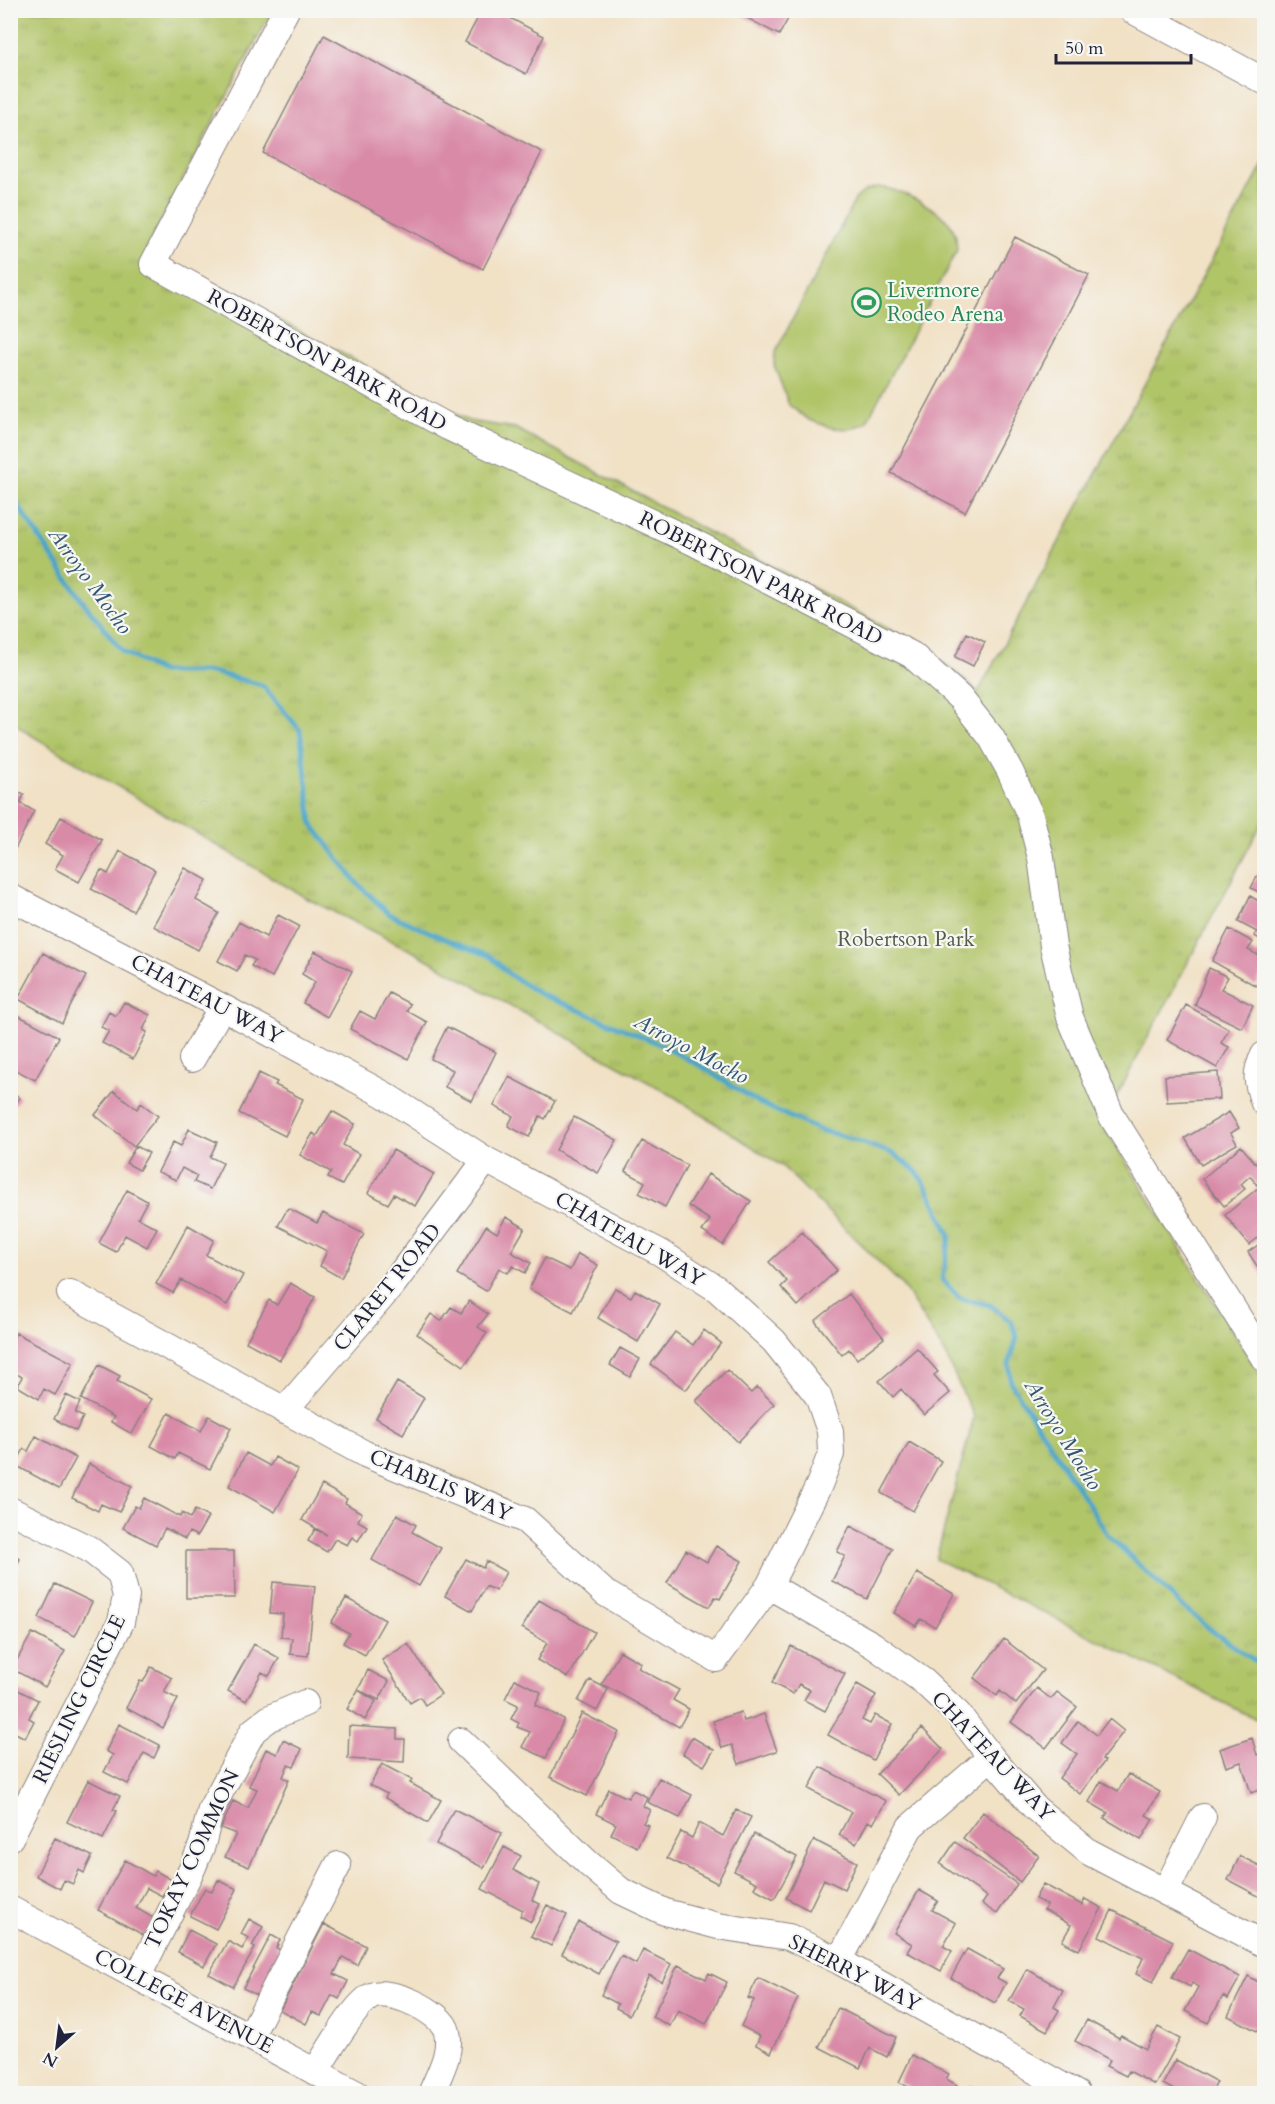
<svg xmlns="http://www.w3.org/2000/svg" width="1275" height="2104" font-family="Cardo,serif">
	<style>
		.grass { fill: #b0c468; stroke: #697352; stroke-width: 1.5 }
		.park { fill: url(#park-tufts); stroke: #697352; stroke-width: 1.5 }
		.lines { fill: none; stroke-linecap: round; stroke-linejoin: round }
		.stream { stroke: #4aa5c8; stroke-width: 5 }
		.building { fill: #d98aa7 }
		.minor-casing { stroke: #8a8280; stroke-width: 28 }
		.minor { stroke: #fff; stroke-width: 26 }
		.labels { text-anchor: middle; stroke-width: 4.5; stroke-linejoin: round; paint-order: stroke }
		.leisure-label { font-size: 21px; fill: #27864d; stroke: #f6f6f2; text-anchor: start }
		.street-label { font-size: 21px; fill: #22223b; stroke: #f6f6f2 }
		.park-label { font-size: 21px; fill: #545b4b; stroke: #f6f6f2 }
		.water-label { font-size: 22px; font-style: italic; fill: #325673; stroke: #f6f6f2 }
	</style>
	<defs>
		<pattern id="park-tufts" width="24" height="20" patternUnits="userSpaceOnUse" patternTransform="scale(1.5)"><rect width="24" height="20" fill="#b0c468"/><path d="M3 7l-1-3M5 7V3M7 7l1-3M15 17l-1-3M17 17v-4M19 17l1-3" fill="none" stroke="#97a85b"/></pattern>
	</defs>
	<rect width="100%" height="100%" fill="#f6f6f2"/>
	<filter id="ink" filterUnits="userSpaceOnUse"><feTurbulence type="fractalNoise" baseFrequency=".0167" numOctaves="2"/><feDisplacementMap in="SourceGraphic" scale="12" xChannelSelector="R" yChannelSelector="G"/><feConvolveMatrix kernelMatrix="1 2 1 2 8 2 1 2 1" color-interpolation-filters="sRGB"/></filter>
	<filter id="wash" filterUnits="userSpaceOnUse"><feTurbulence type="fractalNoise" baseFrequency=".008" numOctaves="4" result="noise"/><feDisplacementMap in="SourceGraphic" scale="24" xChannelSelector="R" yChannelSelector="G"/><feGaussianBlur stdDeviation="1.35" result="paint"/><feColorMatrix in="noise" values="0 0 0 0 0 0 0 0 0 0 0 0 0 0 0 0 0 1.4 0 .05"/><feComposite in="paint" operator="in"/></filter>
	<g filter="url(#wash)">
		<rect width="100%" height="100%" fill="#f1e1c5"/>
		<path class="grass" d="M877,187c21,1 68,23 77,44 3,5 2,13 3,19l-91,173 -17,6 -17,-1 -23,-8 -20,-15 -15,-40 1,-12 81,-155 9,-7z"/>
		<path class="park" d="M11,11h261l-126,238 323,172 46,7 417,224 46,40 286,-529v656l-162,305 162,257v342l-328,-164 38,-142 -31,-67 -41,-65 -120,-119 -109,-70 -257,-143 -108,-54 -284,-168 -13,-11z"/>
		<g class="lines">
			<path class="stream" d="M10,494l71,105 41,52 39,21h51l50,13 38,45 12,94 44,58 33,32 63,28 38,14 20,19 30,19 122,51 44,24 53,34 60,27 27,7 48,17 23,18 12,19 21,45 -8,43 17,19 31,7 21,16 6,16 -8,27 2,19 97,152 74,71 33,27 49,34"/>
		</g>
		<g id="blocks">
			<path class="building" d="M482,10h13l49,26 -18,38 -61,-32z
				M732,10h61l-14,25z
				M324,35l218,117 -59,117 -220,-116z
				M1015,237l74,38 -124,237 -74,-39z
				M967,633l18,9 -12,24 -18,-9z
				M10,788l14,7 -4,8 14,8 -19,38 -5,-3z
				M61,817l41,23 -23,42 -24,-13 8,-14 -18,-11z
				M120,851l35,19 -22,41 -42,-22 10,-19 7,4z
				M185,868l22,12 -11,20 23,13 -21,37 -45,-24z
				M1264,870v25l-13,-7 8,-15 3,2z
				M1250,896l14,8v37l-10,-5 3,-4 -19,-10z
				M278,915l21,11 -27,51 -21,-11 4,-6 -10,-5 -8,16 -19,-10 21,-39 27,15z
				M1229,929l24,13 -5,8 10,5 5,-8 1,1v21l-8,17 -44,-25z
				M315,951l37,20 -25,46 -24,-14 12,-21 -13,-8z
				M43,953l43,23 -24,47 -44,-24z
				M1209,968l19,9 -7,12 32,16 -11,23 -47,-23z
				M389,993l21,11 -3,7 20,11 -19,37 -58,-30 10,-18 15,8z
				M124,1002l26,13 -7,15 4,2 -14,27 -31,-16 7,-12 -8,-4 8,-15 7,4z
				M1186,1005l43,24 -8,14 8,4 -12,21 -50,-28z
				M10,1011l49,26 -24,43 -25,-13z
				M447,1027l49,25 -24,49 -27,-14 8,-17 -22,-11z
				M1218,1072l2,27 -53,3 -2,-26z
				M259,1073l18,9 -2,3 28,14 -18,37 -46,-23z
				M509,1077l46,24 -10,18 -5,-3 -11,21 -21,-11 5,-10 -19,-10z
				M10,1090l10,8 -10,11z
				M114,1091l23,18 4,-6 17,13 -24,30 -39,-31z
				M332,1111l23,13 -12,21 16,9 -17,31 -14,-7 3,-6 -31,-17 13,-22 4,3z
				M1229,1112l10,16 -8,5 6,11 -36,21 -16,-27z
				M574,1117l43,23 -19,33 -42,-23z
				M189,1129l28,13 -7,15 13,6 -13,26 -16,-7 3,-6 -15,-8 -6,12 -18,-8 15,-30 8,4z
				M642,1141l45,24 -22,42 -26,-14 6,-11 -20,-11z
				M136,1146l13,7 -10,17 -13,-7z
				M1241,1146l15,18 5,-5 3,5v15l-7,6 -7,-9 -9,8 4,5 -21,17 -22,-27z
				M393,1150l41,24 -19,32 -21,-12 -6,10 -20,-11z
				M708,1174l43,27 -28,44 -21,-14 8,-11 -22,-14z
				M1264,1183v50l-15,12 -24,-30z
				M127,1190l20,11 -9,17 19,10 -10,19 -22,-12 -9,17 -17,-9z
				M288,1208l29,15 6,-10 41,21 -23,44 -21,-12 7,-15 -49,-25z
				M506,1217l19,11 -14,24 20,11 -6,10 -12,-7 -5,7 -9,-5 -13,23 -29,-17 29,-48 11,7z
				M188,1225l26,15 -8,15 37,20 -16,30 -46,-25 -8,13 -17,-9z
				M802,1232l35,38 -39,36 -17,-19 6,-6 -18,-19z
				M1264,1241v36l-16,-25z
				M578,1254l20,11 -25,47 -44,-23 16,-31 25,12z
				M290,1283l25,14 -35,63 -34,-18 23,-42 8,5z
				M615,1288l16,9 4,-7 25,14 -22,38 -40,-24z
				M849,1294l35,44 -27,21 -8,-10 -7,6 -27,-34z
				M469,1301l19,13 -10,13 9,6 -23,33 -47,-32 14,-20 10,7 10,-14 10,6z
				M704,1330l17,13 -35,47 -35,-26 24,-32 18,13z
				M16,1333l57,30 -18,32 -11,-6 -5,10 -22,-13 5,-9 -12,-7v-26z
				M620,1348l20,11 -10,18 -20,-12z
				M917,1348l21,24 -4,3 16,18 -26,22 -23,-26 -8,8 -14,-16z
				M99,1365l21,11 -3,5 34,18 -19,35 -21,-12 3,-5 -33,-18z
				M727,1370l24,23 6,-6 17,17 -36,38 -42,-41z
				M397,1382l27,16 -21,36 -27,-16z
				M66,1395l14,7 -5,11 8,4 -7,14 -22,-12z
				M169,1413l32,18 8,-15 22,12 -21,41 -32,-16 -3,6 -24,-13z
				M36,1436l40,22 -17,31 -44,-24 9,-16 4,2z
				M909,1442l32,19 -28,50 -32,-18z
				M246,1453l24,13 5,-9 23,13 -23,42 -46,-26z
				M89,1464l43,22 -13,26 -18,-8 -3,7 -26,-13z
				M322,1485l25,14 -2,4 17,10 -4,8 9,5 -9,15 -6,-4 -5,8 -12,-6 -8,13 -19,-11 7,-12 12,6 -25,-15z
				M144,1498l36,19 2,-4 8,5 5,-8 13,7 -11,19 -8,-4 -4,7 -20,-11 -9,17 -33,-17 12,-22 4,2z
				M397,1514l19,11 -4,7 29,16 -22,38 -47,-26z
				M850,1526l43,22 -26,51 -35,-18 13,-25 -8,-4z
				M716,1546l26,15 -22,38 -5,-2 -6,10 -42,-24 19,-33 21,12z
				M186,1551h48l1,47h-49z
				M10,1554l10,5 -10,18z
				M466,1559l17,9 3,-7 20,11 -10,19 -10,-5 -14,25 -27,-15z
				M917,1573l37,21 -19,33 -14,-8 -5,7 -22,-13z
				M273,1582l42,4 -7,70 -18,-2 2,-16 -11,-1 2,-23 -13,-1z
				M55,1584l37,18 -17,34 -36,-18z
				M346,1598l39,22 -20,35 -22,-12 6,-10 -18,-10z
				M539,1600l55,32 -26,46 -31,-18 10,-17 -25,-15z
				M32,1633l33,18 -20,36 -33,-18z
				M1004,1639l39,31 -27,34 -16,-13 -3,5 -23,-18z
				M254,1644l25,14 -10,18 -7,-4 -16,29 -18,-10z
				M408,1644l33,50 -16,11 -5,-8 -10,6 -28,-43z
				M791,1646l54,28 -20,37 -21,-11 6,-10 -11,-6 -6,10 -21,-11z
				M620,1651l21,12 -3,5 41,22 -6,10 16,9 -10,18 -77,-43z
				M151,1667l21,11 -8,14 14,7 -15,29 -37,-20 14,-27 3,1z
				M368,1670l21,11 -10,19 -21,-10z
				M515,1679l26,13 -6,13 29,14 -18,39 -24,-11 8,-15 -13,-5 2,-4 -8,-4 7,-14 -13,-6z
				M590,1680l18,9 -11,22 -19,-10z
				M857,1684l19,11 -14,25 8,4 5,-9 17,9 -19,36 -45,-25z
				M10,1686l28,14 -9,18 5,3 -9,17 -15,-8z
				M1037,1688l14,11 6,-7 20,15 -31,41 -35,-26z
				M358,1690l18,11 -11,19 -18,-11z
				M741,1712l3,9 20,-7 13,37 -38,13 -7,-19 -10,3 -9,-27z
				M582,1713l37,19 -32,64 -37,-19z
				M1109,1719l15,12 -22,28 3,2 -25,33 -21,-16 18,-24 -15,-11 16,-22 19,14z
				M119,1724l41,21 -6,13 -10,-5 -16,31 -24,-12 9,-17 -7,-4z
				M349,1726l48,3v10h8l-1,23 -56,-3z
				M922,1728l21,21 -44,46 -22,-21z
				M692,1737l22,13 -10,16 -21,-12z
				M1252,1738l5,17 7,-3v36l-13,5 -10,-31 -15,5 -6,-18z
				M283,1740l19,9 -8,18 -6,-2 -5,12 6,3 -40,87 -24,-10 11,-23 -15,-6 12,-27 15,7 9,-19 -8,-3 17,-37 11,5z
				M382,1764l30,16 -2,3 31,17 -13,23 -43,-25 2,-4 -17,-9z
				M820,1767l66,34 -13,23 -5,-3 -12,23 -17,-9 12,-23 -42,-23z
				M1128,1774l32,18 -14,23 7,4 -12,21 -37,-22 4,-5 -19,-11 12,-21 17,10z
				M659,1778l33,17 -12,23 -33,-16z
				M88,1780l32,16 -7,14 4,1 -14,28 -36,-17z
				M609,1789l19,9 5,-8 14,7 -4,9 7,4 -7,13 5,2 -11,22 -26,-13 5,-10 -20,-10z
				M454,1809l48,24 -18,35 -48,-24z
				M736,1810l15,7 -34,66 -50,-25 14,-26 11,6 7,-15 24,13z
				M983,1812l56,44 -19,26 -57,-44z
				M754,1834l43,23 -23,42 -20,-11 3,-5 -23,-12z
				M55,1838l37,18 -8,17 -5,-3 -6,14 -9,-4 -4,9 -24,-13z
				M814,1840l43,22 -13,27 -20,-10 -15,31 -23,-12z
				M955,1842l62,42 -20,30 -15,-10 5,-7 -47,-33z
				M504,1847l17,9 -8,14 26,14 -7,16 8,4 -9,18 -11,-6 3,-6 -41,-21z
				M1240,1856l24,12v31l-36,-19z
				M125,1860l28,16 3,-5 16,9 -10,16 -15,-8 -11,20 19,11 -10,17 -47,-26z
				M218,1880l19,9 -21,40 -26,-13 15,-28 7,4z
				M1043,1884l39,21 3,-6 17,9 -23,42 -17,-9 9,-16 -27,-15 3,-5 -12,-6z
				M919,1890l19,11 -6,9 24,13 -13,23 9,5 -11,20 -34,-19 5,-8 -18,-11z
				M547,1905l20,10 -16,31 -20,-10z
				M1112,1910l61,31 -20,41 -17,-8 7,-16 -44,-22z
				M249,1919l14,8 -11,19 3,2 -22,39 -24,-13 19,-33 14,8 7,-11 -8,-4z
				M579,1922l37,19 -17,33 -37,-20z
				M324,1924l42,22 -9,19 -14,-8 -9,17 14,7 -9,18 -7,-4 -11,21 -9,-4 -6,12 -26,-14z
				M189,1930l27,14 -12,22 -26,-14z
				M271,1935l9,5 -4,8 11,5 -23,46 -21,-11z
				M967,1949l36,20 -6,9 9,5 -11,20 -44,-25z
				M1188,1949l52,28 -12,22 -5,-3 -15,27 -23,-12 13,-24 -6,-4 -2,4 -18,-10z
				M643,1950l28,14 -9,18 -13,-7 -20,40 -13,-7 2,-4 -17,-9 20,-39 15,8z
				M678,1965l28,14 3,-6 18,9 -21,42 -28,-14 -8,16 -18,-9z
				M1027,1969l36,21 -9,17 5,3 -12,21 -27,-15 4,-7 -15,-8z
				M1248,1976l16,9v44l-3,4 -33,-17z
				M758,1978l40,20 -27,55 -15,-8 4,-9 -19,-10 13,-26 -6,-2z
				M838,2008l58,29 -9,20 -17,-9 -10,20 -41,-21z
				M1087,2020l32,18 2,-3 25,14 12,-22 22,12 -25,46 -26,-14 -3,5 -20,-10 4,-6 -35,-19z
				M912,2055l37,19 -3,5 11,6 -5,9h-31l-22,-12z
				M1176,2060l41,22 -6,12h-30l-18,-10z
				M971,2085l16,9h-21z"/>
		</g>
	</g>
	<g filter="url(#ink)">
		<use href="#blocks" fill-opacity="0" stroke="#8a8280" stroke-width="1.5"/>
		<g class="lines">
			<defs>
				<path id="minor" d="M286,10l-133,254 295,163 245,115 219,113 48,43 31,39 19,34 20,44 11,43 12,88 17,71 41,98 153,243
					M1132,10l132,71
					M10,897l212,110 161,87 103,66 175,93 56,36 57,52 44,55 12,35 1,23 -12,31 -50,101 -53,73 -111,-66 -80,-73 -160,-66 -295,-161
					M1264,1055c-10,19 -7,28 0,48
					M192,1059l30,-52
					M284,1411l109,-127 93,-124
					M10,1510l79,39 31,24 6,23 -5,26 -111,216
					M769,1586l104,59 50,36 35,33 33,43 44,51 54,44 175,92
					M461,1741l128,123 32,27 44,21 53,14 71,11 50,24 238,133
					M1165,1892l38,-75
					M10,1909l347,185
					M839,1961l71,-134 81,-70
					M138,1976l54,-107 10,-24 9,-36 42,-78 17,-13 35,-15
					M250,2037l88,-172
					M315,2072c12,-18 38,-65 55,-75 18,-11 73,15 77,35 5,21 -8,42 -16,62"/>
			</defs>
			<use href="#minor" class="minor-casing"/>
			<use href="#minor" class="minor"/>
		</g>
	</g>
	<defs>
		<symbol id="stadium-ring" viewBox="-11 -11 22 22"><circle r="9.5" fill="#f6f6f2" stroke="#2e9e5b" stroke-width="1.5"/><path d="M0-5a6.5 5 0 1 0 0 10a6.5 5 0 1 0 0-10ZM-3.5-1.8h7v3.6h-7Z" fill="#2e9e5b"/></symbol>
	</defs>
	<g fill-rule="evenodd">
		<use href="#stadium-ring" x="850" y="286" width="33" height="33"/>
	</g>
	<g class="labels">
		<g class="leisure-label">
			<text x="887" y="297">Livermore<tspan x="887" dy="24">Rodeo Arena</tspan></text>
		</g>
		<g class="street-label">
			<text transform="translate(327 360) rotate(29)" y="7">ROBERTSON PARK ROAD</text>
			<text transform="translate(761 578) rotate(27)" y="7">ROBERTSON PARK ROAD</text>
			<text transform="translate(207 999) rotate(28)" y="7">CHATEAU WAY</text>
			<text transform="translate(630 1239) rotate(30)" y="7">CHATEAU WAY</text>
			<text transform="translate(387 1287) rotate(-51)" y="7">CLARET ROAD</text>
			<text transform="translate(441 1485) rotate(23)" y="7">CHABLIS WAY</text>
			<text transform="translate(79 1699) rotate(-64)" y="7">RIESLING CIRCLE</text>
			<text transform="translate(993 1756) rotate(47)" y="7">CHATEAU WAY</text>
			<text transform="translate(192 1859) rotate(-65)" y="7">TOKAY COMMON</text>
			<text transform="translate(855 1973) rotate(27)" y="7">SHERRY WAY</text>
			<text transform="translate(184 2001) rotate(28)" y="7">COLLEGE AVENUE</text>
		</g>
		<g class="park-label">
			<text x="906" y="946">Robertson Park</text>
		</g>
		<g class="water-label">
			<text transform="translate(91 580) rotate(54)" y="8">Arroyo Mocho</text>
			<text transform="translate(692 1048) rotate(28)" y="8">Arroyo Mocho</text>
			<text transform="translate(1064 1434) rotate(58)" y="8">Arroyo Mocho</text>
		</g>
	</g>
	<rect width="1275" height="2104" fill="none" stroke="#f6f6f2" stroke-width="36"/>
	<g transform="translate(57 2047) rotate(208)" stroke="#f6f6f2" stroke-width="4.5" paint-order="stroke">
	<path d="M0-4.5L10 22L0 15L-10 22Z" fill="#22223b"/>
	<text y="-9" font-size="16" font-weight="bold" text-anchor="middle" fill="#22223b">N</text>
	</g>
	<path d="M1056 54v9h135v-9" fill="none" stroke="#22223b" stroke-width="3"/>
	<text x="1065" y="54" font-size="18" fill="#22223b" stroke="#f6f6f2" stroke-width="4.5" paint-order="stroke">50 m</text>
</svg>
